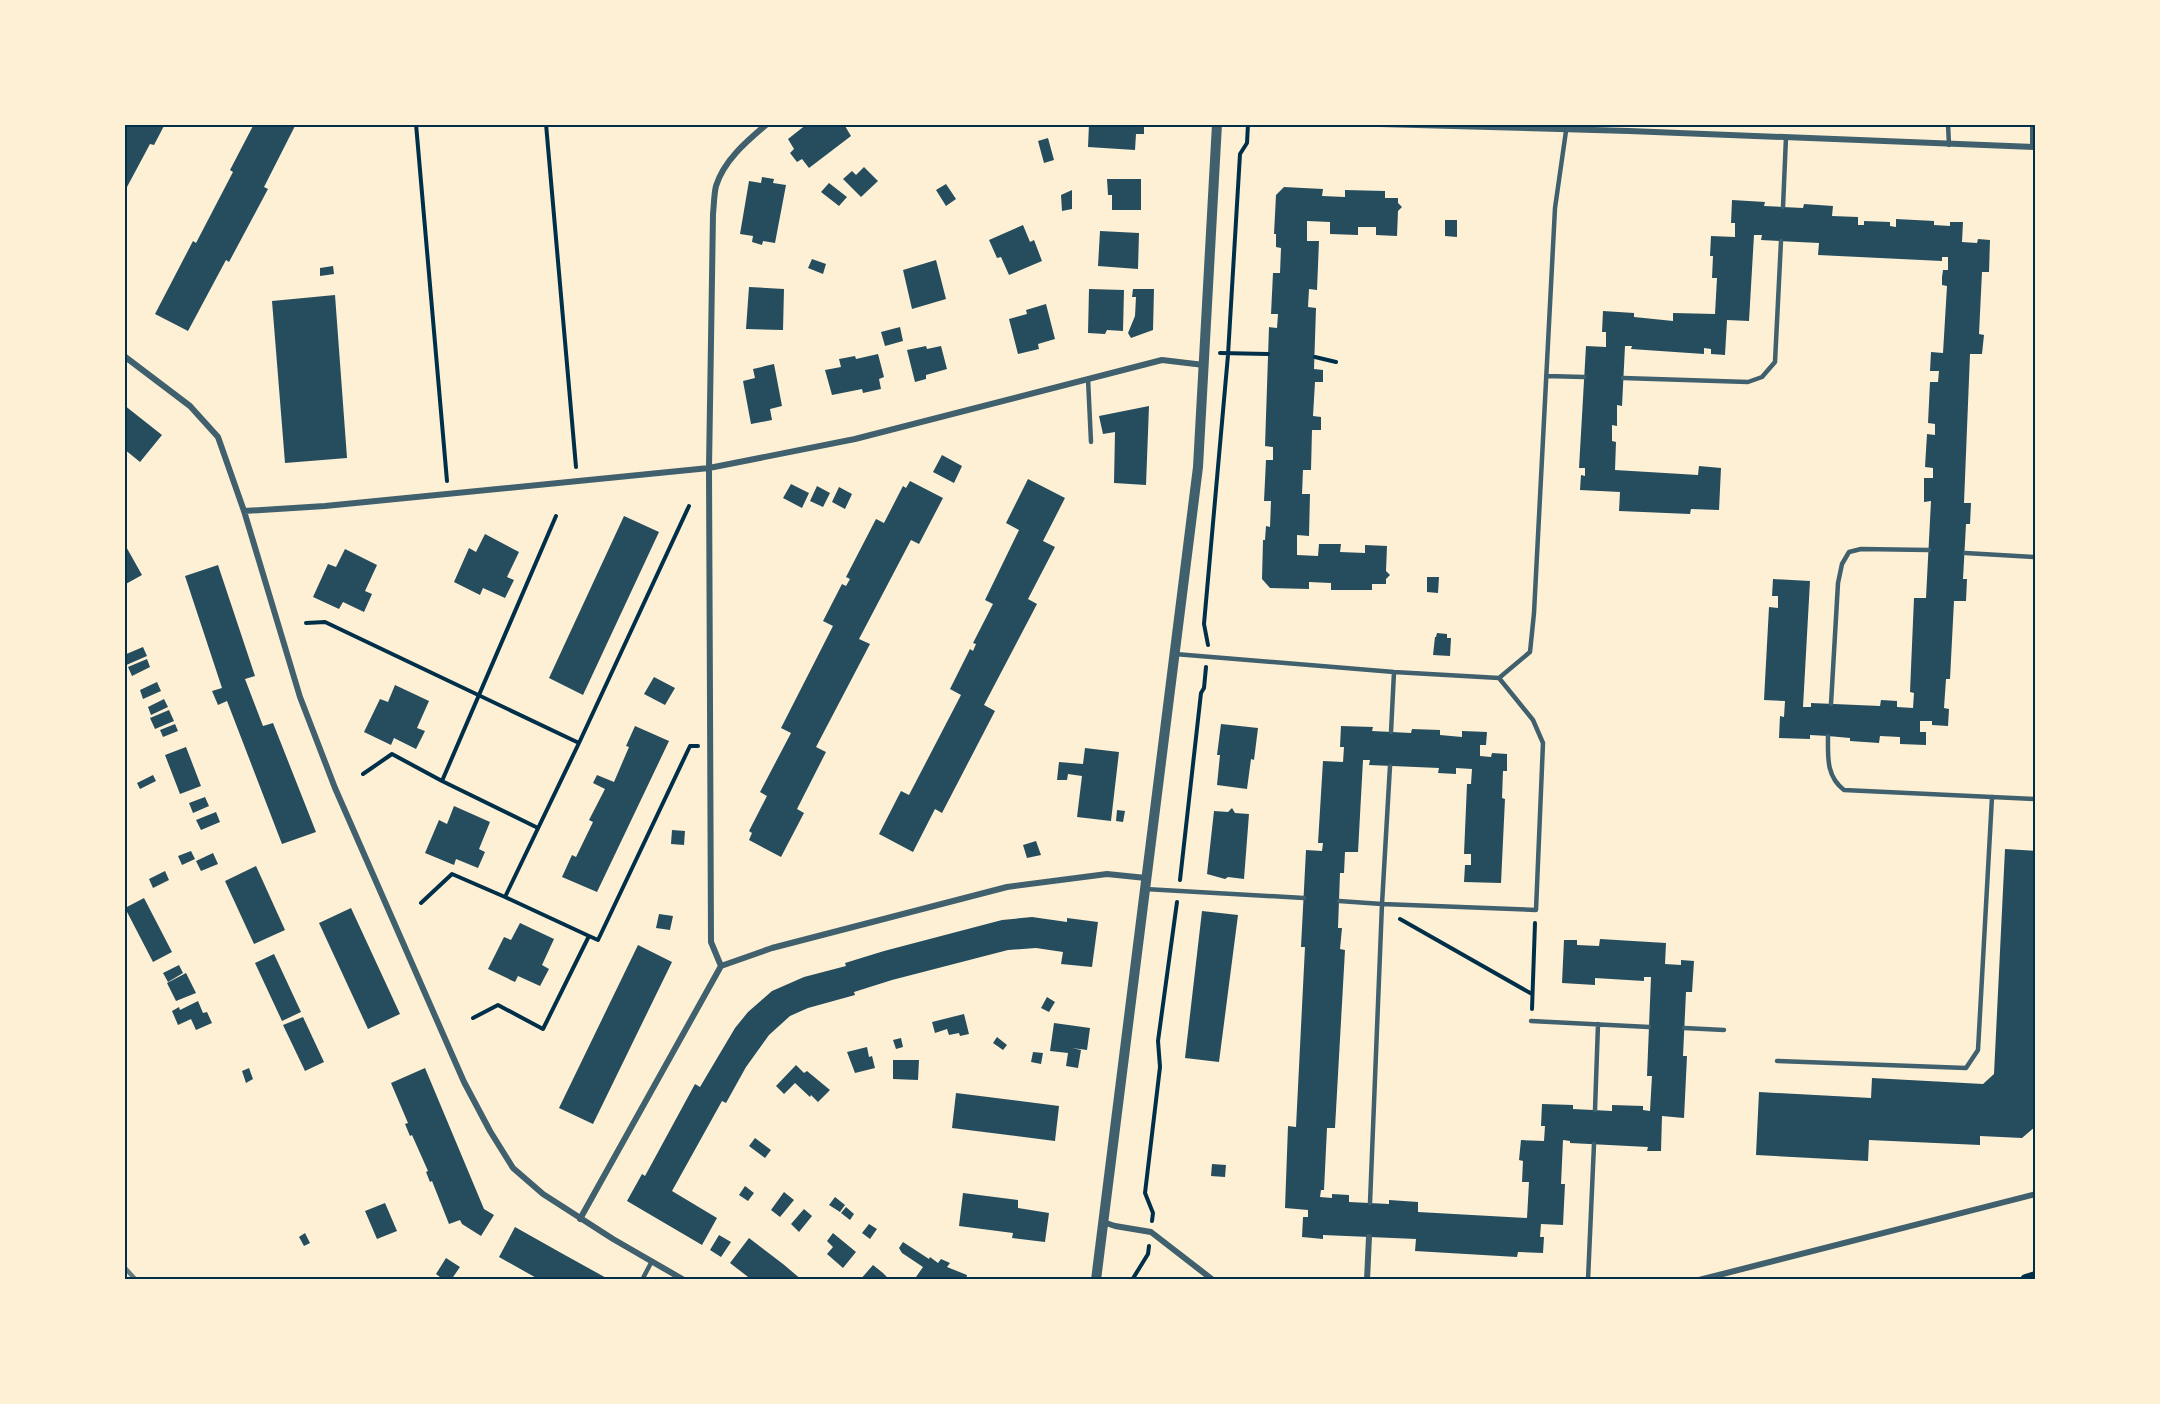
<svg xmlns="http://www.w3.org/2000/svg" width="2160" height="1404" font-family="Manrope,sans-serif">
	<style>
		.building { fill: #264d5e }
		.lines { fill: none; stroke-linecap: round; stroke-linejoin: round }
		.path { stroke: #003049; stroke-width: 4 }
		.service { stroke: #3f606c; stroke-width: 4.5 }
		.minor { stroke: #3f606c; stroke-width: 6 }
		.tertiary { stroke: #3f606c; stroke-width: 10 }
		.secondary { stroke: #003049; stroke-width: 12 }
		.rail { stroke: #657d81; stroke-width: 4.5 }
		.neatline { fill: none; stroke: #003049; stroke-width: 2 }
	</style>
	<rect width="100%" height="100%" fill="#fdf0d5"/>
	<path class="building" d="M124,124h41l-11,21 -4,-1 -23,43 -3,-1z
		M254,124h42l-32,63 4,2 -39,73 -3,-2 -38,71 -33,-17 38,-73 3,2 37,-71 -3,-2z
		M807,124h40l-2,2 6,10 -42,32 -7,-9 -5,3 -7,-9 4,-4 -6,-10z
		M1089,124h55v10h-8l-1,16 -47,-3z
		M1048,138l6,22 -10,3 -6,-22z
		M864,167l14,14 -17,16 -18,-18 9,-8 4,4z
		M762,177l12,2 -1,4 13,2 -11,58 -12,-2 -1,4 -10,-3 1,-6 -13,-2 9,-53 12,2z
		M1107,179h34v31h-29v-15h-4z
		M829,183l18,14 -8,9 -18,-14z
		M946,184l10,15 -10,7 -10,-16z
		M1284,187l39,2 -1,7 23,1v-7l40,1v7h13v5l4,4 -4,4 -1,25 -21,-1v-8h-18v8l-28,-1v-12l-23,-1v20h12l-2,49 -8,-1 -1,18 8,1 -2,61 9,1v12h-8l-2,34 8,1v13h-9l-1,40h-8l-1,24h8l-1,42 -12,-1v20l21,1 1,-12h22l-1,8 25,1v-8l22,1 -1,25 4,4 -4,4v5h-14v6h-41v-7l-22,-1v7l-39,-1 -8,-9 1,-39h2l1,-14 4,1 1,-26h-7l2,-41h7v-13l-8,-1 4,-119 8,1 1,-14h-7l2,-41h7l1,-25 -5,-1v-13h-2l2,-39z
		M1072,190v19l-10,2 -1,-16z
		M1732,200l33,2 -1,4 39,2 1,-4 29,2 -1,10 26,1v8h6v-4l26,1v4l6,1v-8l38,2v4l16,1v-4h13l-1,20 15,1 1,-4 12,1 -1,32h-7l-3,62 5,1 -2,19h-12l-6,149h7l-1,21h-4l-3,55h4l-1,22h-12l-4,78h-4l-2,29 5,1 -1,17 -16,-1v-4h-12v11h6v13l-26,-1v-7l-20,-1 -1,7 -29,-2v-3l-22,-2 -18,-1v4l-31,-1 1,-22 4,1 1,-16 -21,-1 5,-93 9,1v-12h-6l1,-17 37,2 -7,126h8v-4l69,3 1,-6 16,1v6l16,1 1,-15 -4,-1 4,-94h12l5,-97 -7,1v-24h9v-10l-8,-1 2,-33 8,1v-11l-7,-1 2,-41h8l1,-11h-9l1,-19 12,1 4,-67 -5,-1v-8l1,-7h5v-13h-6v4l-124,-6 1,-12 -58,-3 1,-5h-8l-5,86 -22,-1 -2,35 -14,-1v-5l-7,-1v6l-73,-5 1,-3h-7l-3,60 -5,-1v21l-5,-1v16l4,1 -1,28 83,5 1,-9 22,2 -2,42 -28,-1 -1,5 -71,-3 1,-19 -40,-2 1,-15 4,1v-8h-6l7,-122 20,1v-15h-4l1,-21 31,2v4l39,4v-8l42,1 2,-36h-5l1,-22h-3l1,-20 24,1v-14h-4z
		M1445,220h12v17l-12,-1z
		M1023,225l7,17 4,-2 8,21 -33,14 -8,-18 -4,1 -8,-18z
		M1100,231l39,2 -1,36 -40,-3z
		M812,259l14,5 -3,10 -15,-6z
		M936,260l10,39 -34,10 -9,-39z
		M333,266l1,8 -14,2v-8z
		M749,287l35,2 -1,41 -37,-1z
		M1089,289l35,1 -1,41 -16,-1 -2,4 -17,-1z
		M1133,289h21l-1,41 -22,8 -3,-5 7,-17 1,-19h-4z
		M335,295l12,163 -62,5 -13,-162z
		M1046,304l9,35 -17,5 1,5 -21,5 -9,-35 18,-5 -1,-4z
		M900,327l3,14 -18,5 -4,-14z
		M926,346l1,3 14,-3 6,23 -21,6v4l-11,3 -8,-32z
		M878,354l6,23 -5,2 2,10 -18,4 -1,-4 -30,6 -7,-25 16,-3 -2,-8 16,-3 1,3z
		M774,364l8,42 -12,3 2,11 -21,4 -8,-43 12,-3 -2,-9z
		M124,405l38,30 -22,27 -16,-13z
		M1149,406l-3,79 -32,-2 1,-51 -12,2 -4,-18z
		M942,455l20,11 -8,17 -21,-11z
		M1028,479l37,19 -22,43 12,6 -27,52 9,5 -53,101 11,6 -53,102 -7,-4 -22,43 -34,-18 22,-43 8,4 52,-100 -11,-6 20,-40 3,2 3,-7 -3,-1 20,-39 -8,-4 34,-70 -13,-7z
		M910,481l33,17 -24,46 -8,-4 -52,99 11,5 -54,103 10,5 -29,57 7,4 -23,44 -32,-17 3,-7 -3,-2 18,-35 -7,-4 31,-59 -10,-5 52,-102 -10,-5 19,-37 4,2 4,-7 -4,-2 30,-58 8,4 19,-37 3,2z
		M791,484l18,9 -7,15 -19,-10z
		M817,486l13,7 -7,14 -13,-6z
		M839,487l13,7 -7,15 -13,-7z
		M624,516l35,16 -76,163 -34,-17z
		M485,534l34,18 -12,25 7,3 -9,18 -22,-10 -3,7 -26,-13 15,-34 7,4z
		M124,543l18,32 -18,10z
		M345,549l32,16 -12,26 7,3 -8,18 -21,-10 -4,7 -26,-12 15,-33 8,3z
		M218,565l37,111 -10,3 18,47 10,-3 43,109 -34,12 -55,-143 -9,4 -6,-14 10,-3 -37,-112z
		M1427,577h12l-1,16 -11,-1z
		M1437,633l10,1v4h4l-1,18 -17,-1 2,-18h1z
		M143,647l4,9 -23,10v-11z
		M147,659l3,8 -18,9 -4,-9z
		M654,677l21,11 -10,17 -21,-11z
		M157,682l4,9 -18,8 -3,-9z
		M395,685l34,16 -12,27 8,3 -9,18 -22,-11 -3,7 -27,-13 16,-33 8,3z
		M164,699l4,8 -17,8 -3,-8z
		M169,710l5,11 -19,8 -5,-11z
		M175,724l3,7 -15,6 -3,-7z
		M1221,724l37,4 -4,32 -3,-1 -4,30 -30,-4 3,-30h-3z
		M635,726l34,15 -72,151 -35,-15 10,-22 4,2 17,-35 -4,-2 16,-31 -12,-6 4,-8 17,7 15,-35 -3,-1z
		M1341,726l32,1 -1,4 39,2 1,-4 28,1v5l22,2v-6l25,1 -1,13h-6v11l11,1 1,-4 15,1v17h-4l-1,27 3,1 -4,84 -37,-1 1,-17h6v-11h-7l3,-70h4l1,-15 -16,-1v6l-18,-1 1,-5 -70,-3 1,-5h-7l-5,92h-13l-1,21h-4l-2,55h4l-2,21 5,1 -10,178h-8l-3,62h-3l-1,7 12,1v-4l17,1v7l40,2v-4l29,2v10l109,6 2,-36h-7l1,-21 -4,-1 2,-20 23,1 1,-15h-4l1,-22 31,1v4l39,2v-6l31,1v4l7,1 2,-35h-5l4,-99h-7v4l-49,-3v7l-33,-2 2,-43h13v5l22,1 1,-7 66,4 -1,21 16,1v-5l13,1 -2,31h-6l-3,64h4l-3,62 -22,-2 -1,35h-14l1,-4 -78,-4v-2l-7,-1 -2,44h4l-2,41 -22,-1 -1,13h4l-1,16 -25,-1 -1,5 -102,-6 1,-12 -93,-4v4l-21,-2 1,-20h5v-7l-23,-2 3,-82 8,1 9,-180h-4l5,-97 16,1 1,-8h-5l5,-82 20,1 1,-15h-4z
		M186,747l15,39 -21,8 -15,-39z
		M1085,748l34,4 -8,69 -34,-4 5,-41 -14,-2 -1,6h-10l2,-18 24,2z
		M153,775l3,6 -16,8 -3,-6z
		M205,797l4,9 -16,7 -4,-10z
		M454,806l36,16 -11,27 6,3 -7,16 -22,-9 -2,6 -29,-12 14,-33 8,4z
		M1232,808l3,5 14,1 -5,65 -16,-2 -3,2 -18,-5 7,-63 14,1z
		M1117,810l8,1 -2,11 -7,-1z
		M216,812l4,10 -19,8 -5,-10z
		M672,830l13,1 -1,14 -13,-1z
		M1036,841l5,14 -14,3 -4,-13z
		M2005,849l31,2v275l-14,12 -42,-2v9l-111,-5 -1,21 -112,-6 3,-63 112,6 1,-20 111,6 11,-10z
		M191,851l4,8 -13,6 -4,-9z
		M213,853l5,11 -17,7 -5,-10z
		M256,866l29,64 -31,14 -29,-63z
		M165,871l4,9 -16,8 -4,-9z
		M144,898l28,54 -19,10 -28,-54z
		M351,908l49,106 -32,15 -49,-106z
		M1202,911l36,4 -19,147 -34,-4z
		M659,914l14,2 -3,14 -14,-2z
		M1032,917l35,5v-4l31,4 -6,45 -31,-3 2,-12 -27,-4 -28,2 -116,30 -38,12 1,3 -47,13 -18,8 -21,19 -23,32 -20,36 -4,-2 -50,90 45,27 -15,27 -75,-44 15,-27 3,2 50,-92 5,3 35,-59 13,-16 24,-21 32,-14 42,-11 -1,-3 39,-12 118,-31z
		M520,923l34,16 -12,26 7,4 -9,17 -22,-10 -3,6 -27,-13 16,-32 7,3z
		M638,945l34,17 -79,162 -34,-16z
		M274,954l27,58 -19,9 -27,-58z
		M179,965l4,8 -15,9 -5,-9z
		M186,973l10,20 -20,8 -9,-18z
		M1047,997l8,5 -6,10 -8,-4z
		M198,1001l5,12 4,-1 5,11 -16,7 -5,-11 -13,6 -6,-14 7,-4 1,3z
		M964,1014l5,20 -9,2 -1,-3 -10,2 -2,-6 -12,4 -3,-11z
		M303,1017l21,45 -19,9 -22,-46z
		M1054,1023l36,5 -3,22 -15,-2 9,2 -3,18 -12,-2 2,-13 -18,-2z
		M997,1037l10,8 -4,5 -10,-7z
		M901,1038l2,9 -7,2 -3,-9z
		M867,1047l2,10 3,-1 3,12 -20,5 -8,-21z
		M1033,1052l10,1 -2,11 -10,-2z
		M893,1060h26l-1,20 -25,-1z
		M796,1065l8,8 3,-2 23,19 -12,12 -7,-7 -1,2 -15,-14 -11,11 -8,-8z
		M249,1068l4,11 -7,4 -4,-12z
		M425,1068l59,141 10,6 -13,21 -19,-12 -2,-4 -11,4 -17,-43 -2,1 -4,-10 2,-1 -16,-36 -2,1 -5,-12 3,-1 -17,-40z
		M956,1093l103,13 -4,35 -103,-13z
		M755,1138l16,12 -6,8 -16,-12z
		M1212,1164l14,1 -1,12 -14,-1z
		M745,1186l9,7 -6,8 -9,-6z
		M784,1192l10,8 -14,17 -9,-7z
		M963,1193l55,7v8l31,5 -4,29 -33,-4 1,-5 -54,-7z
		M835,1197l10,8 -5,7 -11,-7z
		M385,1203l12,28 -20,8 -12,-28z
		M846,1207l8,7 -4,6 -9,-7z
		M804,1209l8,7 -13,16 -8,-8z
		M869,1224l8,5 -7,10 -8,-6z
		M515,1227l48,27 47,26h-70l-41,-23z
		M305,1233l5,10 -6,3 -5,-9z
		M833,1233l23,19 -13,16 -16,-14 6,-7 -6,-6z
		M719,1235l12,7 -10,15 -11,-7z
		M749,1238l34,26 19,16h-50l-22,-17z
		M903,1242l26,17 1,-2 8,6 3,-4 9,4 -3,4 20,8 -1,5h-47l-3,-3 7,-10 -21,-14 -3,-5z
		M446,1258l14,9 -9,13h-7l-8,-6z
		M873,1265l10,8 7,7h-30z"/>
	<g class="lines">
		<path class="path" d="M416,124l31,357
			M546,124l30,343
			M1220,353l48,1
			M1315,357l21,5
			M306,623l19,-1 254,121 110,-237
			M1208,645l-4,-21 24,-269 12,-201 7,-11 1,-19
			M363,774l29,-20 50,27 114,-265
			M442,781l96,47
			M1180,880l21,-187 3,-5 2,-21
			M421,903l31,-29 53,23 74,-154
			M1400,919l132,75
			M589,936l9,4 92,-194h8
			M1532,1009l3,-86
			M473,1018l25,-13 45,24 46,-93 -84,-39
			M1152,1221l1,-8 -8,-20 15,-126 -2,-26 19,-139
			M1132,1280l16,-26 1,-8"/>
		<path class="service" d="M1948,124l1,21
			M1783,207l3,-70
			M1546,376l38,1
			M1623,378l125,4 14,-5 13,-15 6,-121
			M1088,379l3,63
			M1965,553l71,4
			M1175,654l219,18 105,6 31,-26 4,-39 21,-405 12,-84
			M1831,704l7,-121 4,-19 7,-12 12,-3 68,1
			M1391,732l3,-60
			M1828,736c0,21 -2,40 16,54l192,9
			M1390,766l-8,138 154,6 7,-167 -10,-23 -34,-42
			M1145,889l159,9
			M1339,901l43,3 -12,299
			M1531,1021l118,6
			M1684,1028l40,2
			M1777,1061l189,7 12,-18 14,-253
			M1595,1110l3,-86
			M642,1280l10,-19
			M1588,1280l6,-136"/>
		<path class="minor" d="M1380,124l249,7 407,16
			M2033,147v-23
			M124,356l66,50 28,31 26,74 56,186 35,91 129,294 26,49 23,37 30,26 70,45 71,41
			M244,511l81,-5 384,-38 146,-29 307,-79 42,5
			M721,966l-10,-24 -2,-474 4,-254c1,-9 1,-20 3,-28 8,-26 31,-45 51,-62
			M580,1219l141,-253 51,-18 235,-61 100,-13 39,4
			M1103,1222l12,4 36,6 62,48
			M1367,1280l2,-43
			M1699,1280l337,-86"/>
		<path class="tertiary" d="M1096,1280l102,-813 19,-343"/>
		<path class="secondary" d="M2026,1280l10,-3"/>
		<path class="rail" d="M124,1267l12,13"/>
	</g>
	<rect width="2160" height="1404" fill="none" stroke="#fdf0d5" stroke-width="252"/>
	<rect x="126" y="126" width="1908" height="1152" class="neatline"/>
</svg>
